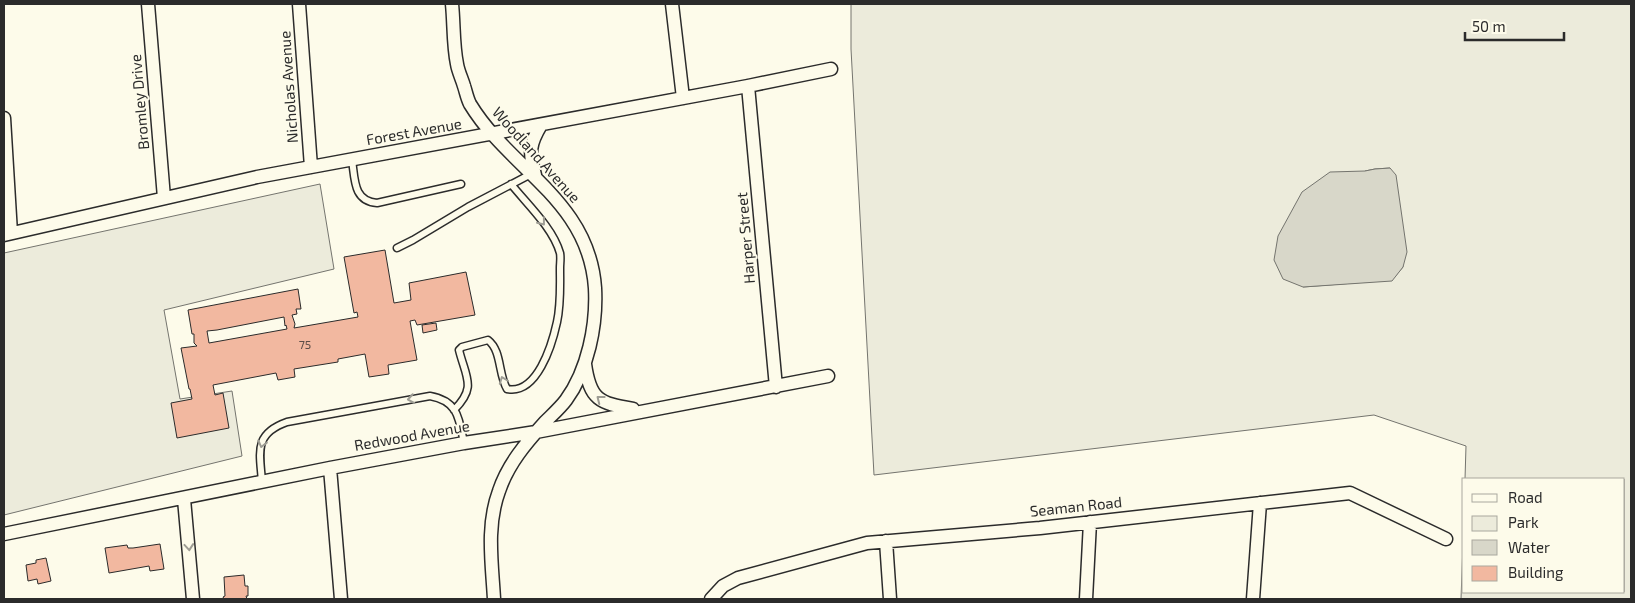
<svg xmlns="http://www.w3.org/2000/svg" width="1635" height="603" font-family="'Exo 2',sans-serif">
	<style>
		.green { fill: #ecebdb; stroke: #74746e; fill-rule: evenodd }
		.water { fill: #d8d7c9; stroke: #74746e }
		.building { fill: #f2b8a0; stroke: #2b2b2b; fill-rule: evenodd }
		.lines { fill: none; stroke-linecap: round; stroke-linejoin: round }
		.service-casing { stroke: #2b2b2b; stroke-width: 9 }
		.minor-casing { stroke: #2b2b2b; stroke-width: 15 }
		.service { stroke: #fdfbea; stroke-width: 6 }
		.minor { stroke: #fdfbea; stroke-width: 12 }
		.oneway { stroke: #9e9d94 }
		.labels { text-anchor: middle; stroke-width: 4; stroke-linejoin: round; paint-order: stroke }
		.number-label { font-size: 12px; fill: #5d4e48 }
		.street-label { font-size: 15px; fill: #2b2b2b; stroke: #fdfbea }
	</style>
	<rect width="100%" height="100%" fill="#fdfbea"/>
	<path class="green" d="M851,4h780v595h-170l3,-83v76h160v-113h-159l1,-33 -92,-31 -500,60 -23,-426zM1390,168l13,99 -11,13 -89,7 62,-116 10,-2z
		M320,184l14,85 -170,41 16,89 52,-8 10,65 -238,59v-262z"/>
	<path class="water" d="M1390,168l6,7 11,77 -4,15 -11,14 -89,6 -20,-8 -9,-19 4,-24 24,-44 28,-20 35,-1 10,-2z"/>
	<path class="building" d="M385,250l9,53 17,-3 -2,-17 57,-11 9,43 -58,10 -2,-5 -5,1 7,39 -29,5 1,9 -20,3 -4,-23 -27,5v3l-44,7 1,8 -17,3 -2,-7 -63,12 2,10 8,-2 6,35 -52,10 -6,-35 21,-4 -2,-10h-1l-8,-41 16,-2 -3,-3v-9h-2l-4,-24 110,-21 3,20h-5l1,5 -5,1 3,9 -1,4 64,-11 -1,-5 -3,1 -10,-56zM284,317l1,9 1,-1 1,4 -78,14 -2,-12 10,-1z
		M436,323l1,7 -14,3 -1,-8z
		M160,544l4,25 -14,2 -1,-5 -40,7 -4,-25 22,-3 1,3h5z
		M46,558l5,23 -13,3 -1,-5 -9,2 -2,-16 10,-2v-3z
		M244,575l1,11h3v10h-2l1,3h-23l-1,-2 2,-1 -1,-19z"/>
	<g class="lines">
		<defs>
			<path id="service" d="M352,160c3,19 1,41 25,43l84,-19
				M397,248l16,-8 55,-33 63,-33
				M454,410c23,-23 12,-32 5,-60l3,-3 26,-7c14,11 10,34 19,49 30,6 45,-44 50,-67 4,-18 3,-36 3,-54 0,-5 1,-10 0,-15 -7,-25 -33,-49 -49,-69
				M262,482c-2,-29 -9,-48 25,-60l143,-26c28,5 29,22 34,47"/>
			<path id="minor" d="M148,4l16,194
				M299,4l12,163
				M452,4c2,19 1,41 5,60 1,7 5,15 7,22 2,6 3,12 6,18 40,66 119,96 125,184 2,37 -7,82 -29,112 -6,8 -14,15 -21,22 -19,21 -37,42 -46,69 -13,35 -7,72 -5,108
				M672,4l11,94
				M748,86l28,301
				M4,118l7,115
				M535,175c-6,-23 -6,-30 6,-50
				M4,235l253,-58 491,-91 83,-17
				M585,364c5,36 14,39 48,45
				M330,468l11,131
				M184,499l9,100
				M4,534l326,-66 134,-25 72,-11 292,-56
				M886,541l4,58
				M711,599l12,-13 15,-8 129,-35 173,-15 310,-35 96,46
				M1086,599l4,-77
				M1253,599l7,-96"/>
		</defs>
		<use href="#service" class="service-casing"/>
		<use href="#minor" class="minor-casing"/>
		<use href="#service" class="service"/>
		<use href="#minor" class="minor"/>
	</g>
	<defs><path id="oneway-chevron" d="M-2-3.5L2.5 0L-2 3.5" fill="none" stroke-width="1.6" stroke-linecap="round" stroke-linejoin="round" transform="scale(1.25)"/></defs>
	<g class="oneway">
		<use href="#oneway-chevron" transform="translate(542 222) rotate(52)"/>
		<use href="#oneway-chevron" transform="translate(503 380) rotate(-111)"/>
		<use href="#oneway-chevron" transform="translate(411 399) rotate(170)"/>
		<use href="#oneway-chevron" transform="translate(600 399) rotate(-142)"/>
		<use href="#oneway-chevron" transform="translate(262 444) rotate(104)"/>
		<use href="#oneway-chevron" transform="translate(189 547) rotate(85)"/>
	</g>
	<g class="labels">
		<g class="number-label">
			<text x="305" y="349">75</text>
		</g>
		<g class="street-label">
			<text transform="translate(289 87) rotate(-94)" y="5">Nicholas Avenue</text>
			<text transform="translate(140 102) rotate(-95)" y="5">Bromley Drive</text>
			<text transform="translate(414 132) rotate(-10)" y="5">Forest Avenue</text>
			<text transform="translate(536 155) rotate(48)" y="5">Woodland Avenue</text>
			<text transform="translate(746 238) rotate(-95)" y="5">Harper Street</text>
			<text transform="translate(412 436) rotate(-10)" y="5">Redwood Avenue</text>
			<text transform="translate(1076 507) rotate(-6)" y="5">Seaman Road</text>
		</g>
	</g>
	<rect width="1635" height="603" fill="none" stroke="#2b2b2b" stroke-width="10"/>
	<rect x="1462" y="478" width="162" height="115" fill="#fdfbea" stroke="#a9a89e"/>
	<rect x="1472" y="494" width="25" height="8" fill="#fdfbea" stroke="#a9a89e"/>
	<text x="1508" y="503" font-size="15" fill="#2b2b2b">Road</text>
	<rect x="1472" y="516" width="25" height="15" fill="#ecebdb" stroke="#a9a89e"/>
	<text x="1508" y="528" font-size="15" fill="#2b2b2b">Park</text>
	<rect x="1472" y="540" width="25" height="15" fill="#d8d7c9" stroke="#a9a89e"/>
	<text x="1508" y="553" font-size="15" fill="#2b2b2b">Water</text>
	<rect x="1472" y="566" width="25" height="15" fill="#f2b8a0" stroke="#a9a89e"/>
	<text x="1508" y="578" font-size="15" fill="#2b2b2b">Building</text>
	<path d="M1465 32v8h99v-8" fill="none" stroke="#2b2b2b" stroke-width="2.5"/>
	<text x="1472" y="32" font-size="15" fill="#2b2b2b" stroke="#fdfbea" stroke-width="4" paint-order="stroke">50 m</text>
</svg>
